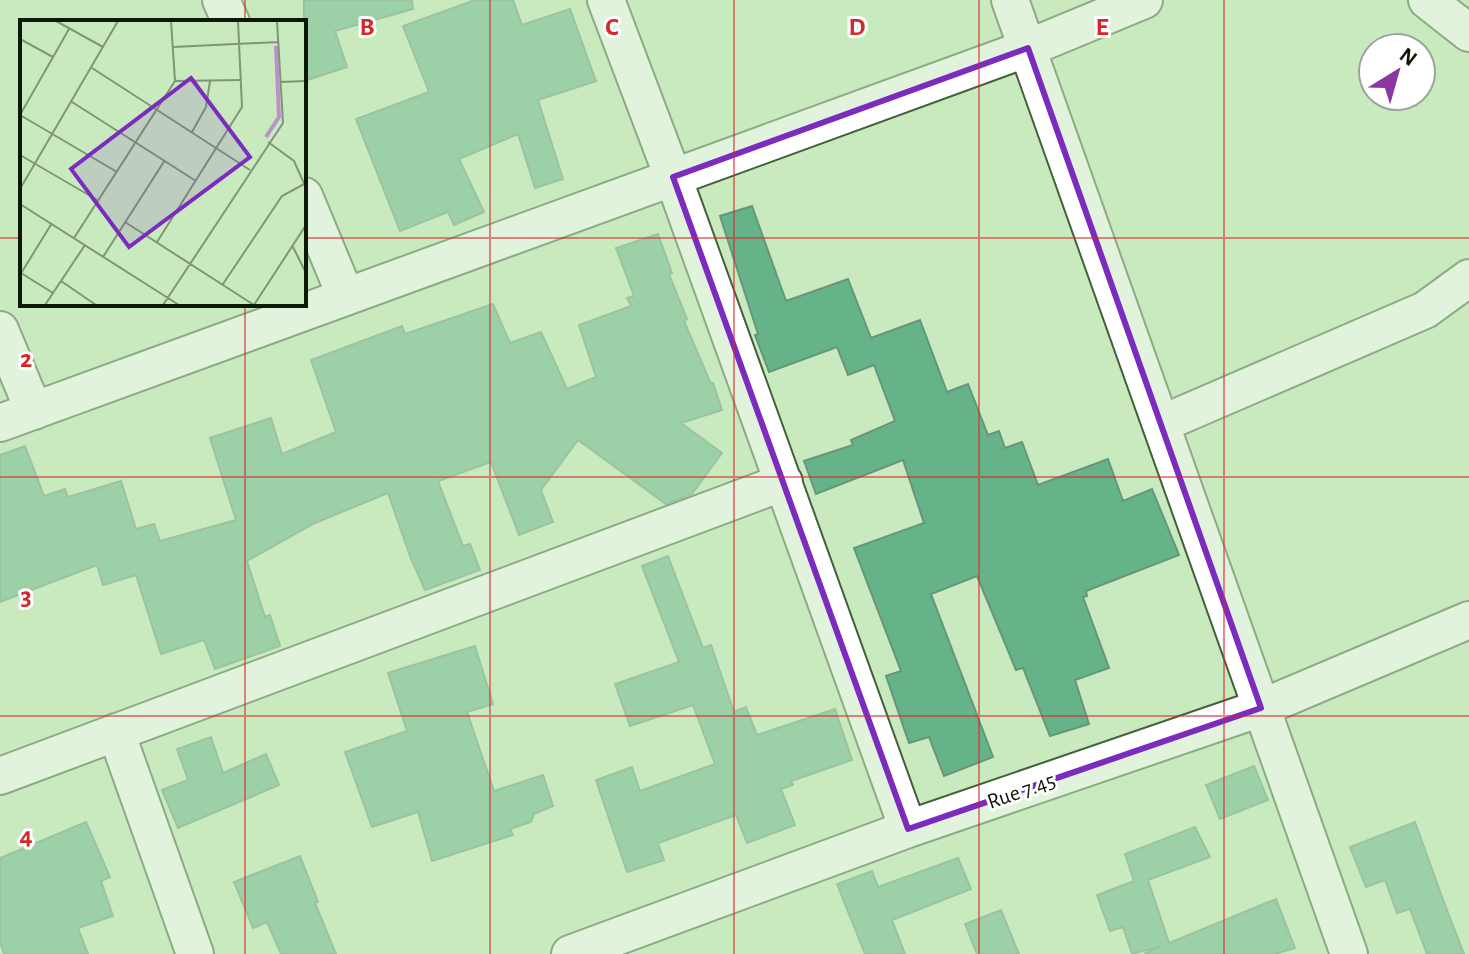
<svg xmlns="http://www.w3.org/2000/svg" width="1469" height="954" font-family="'Alegreya Sans',sans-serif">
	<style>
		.building { fill: #66b289; stroke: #66967b; stroke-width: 2 }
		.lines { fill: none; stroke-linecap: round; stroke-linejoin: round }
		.street-casing { stroke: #435f3b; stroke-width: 40 }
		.street { stroke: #fff; stroke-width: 36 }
		.marked { fill: none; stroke: #7b2cbf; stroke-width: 6; stroke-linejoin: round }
		.grid { fill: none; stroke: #d62828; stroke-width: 2; stroke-opacity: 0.55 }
		.labels { text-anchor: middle; stroke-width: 6; stroke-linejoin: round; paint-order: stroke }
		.street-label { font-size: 22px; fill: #0d1809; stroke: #fff }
		.inset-river { fill: none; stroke: #be90cb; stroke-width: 4 }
		.inset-road { fill: none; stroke: #7e9676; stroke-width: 2 }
		.view { fill: #7b2cbf; fill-opacity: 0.15; stroke: #7b2cbf; stroke-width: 4 }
		.inset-edge { fill: none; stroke: #0d1809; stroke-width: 4 }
		.grid-label { font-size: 26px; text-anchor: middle; font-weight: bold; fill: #d62828; stroke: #fff; stroke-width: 6; stroke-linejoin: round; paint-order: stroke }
	</style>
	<rect width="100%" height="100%" fill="#c9eabf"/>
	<path class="building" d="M304,0h108l1,9 -78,22 12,36 -43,14z
		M475,0h38l9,25 48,-16 26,72 -58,19 25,79 -28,9 -17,-54 -59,25 25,53 -30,13 -6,-13 -48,19 -44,-112 73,-27 -26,-66z
		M752,206l34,95 62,-22 23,59 49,-18 27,72 21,-8 20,51 11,-4 6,17 17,-6 16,43 70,-26 15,42 29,-12 27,66 -93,36 1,5 -4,1 26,71 -34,12 14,44 -39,12 -27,-68 -7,2 -39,-94 -46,18 62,163 -49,19 -15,-39 -20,6 -23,-67 15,-5 -47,-123 70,-25 -21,-63 -87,34 -12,-33 49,-16 -2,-5 44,-19 -21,-56 -26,10 -11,-28 -68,25 -14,-37 3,-1 -38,-118z
		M658,234l14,39 -3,1 18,45 -3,2 27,63 2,-1 9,27 -41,13 41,30 -30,41 -26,10 -88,-64 -37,50 12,32 -34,13 -28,-73 -53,19 25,65 7,-2 10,26 -55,20 -14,-31 -23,-66 -73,30 -68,38 18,56 5,-2 10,31 -65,23 -11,-29 -43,14 -25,-79 -33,10 -6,-20 -97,37v-147l25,-9 19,50 21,-7 3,8 53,-16 15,48 18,-5 6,17 76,-21 -26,-82 61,-20 11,36 54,-22 -25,-72 91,-34 3,8 88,-30 17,39 31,-11 26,57 29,-12 -17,-52 52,-19 -4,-8 7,-2 -18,-48z
		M668,556l35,92 8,-3 23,67 12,-5 11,28 78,-26 17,51 -61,21 2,4 -12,4 14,36 -48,18 -11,-28 -78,28 6,17 -37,12 -31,-92 36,-13 8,24 75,-27 -22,-59 -63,21 -15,-42 64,-22 -37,-96z
		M475,646l18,58 -26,8 27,79 49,-16 10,31 -19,8 -3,8 -21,7 3,6 -81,26 -14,-49 -46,15 -27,-75 62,-21 -19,-58z
		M211,737l12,36 43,-19 13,31 -101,43 -16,-38 26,-10 -11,-31z
		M1254,766l14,34 -48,19 -14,-34z
		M86,822l24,55 -9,4 12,35 -35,12 10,26h-84l-4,-13v-83z
		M1415,822l27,75 22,57h-37l-17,-45 -13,4 -12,-33 -19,7 -16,-40z
		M1195,827l15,30 -62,23 21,63 107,-44 19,49 -20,6h-131l17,-8 -29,8 -9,-27 -13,4 -13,-36 37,-14 -9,-27z
		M300,856l18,46 -3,1 21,51h-55l-14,-32 -14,6 -19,-46z
		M958,858l13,31 -79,31 13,34h-40l-28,-70 35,-13 6,16z
		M1001,910l18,44h-42l-12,-30z"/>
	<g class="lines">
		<defs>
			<path id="street" d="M221,0l10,22
				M606,0l67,177 235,652
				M1010,0l339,954
				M1427,0l42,33
				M304,196l42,101
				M0,330l34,81
				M0,423l1028,-375 116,-48
				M1161,424l264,-114 44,-32
				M116,732l79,222
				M0,776l784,-294
				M570,954l338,-125 353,-121 208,-88"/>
		</defs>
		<use href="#street" class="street-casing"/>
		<use href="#street" class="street"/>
	</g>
	<path d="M0 0H1469V954H0ZM1028,48l233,660 -353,121 -235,-652z" fill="#c9eabf" fill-opacity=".55" fill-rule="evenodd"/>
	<path class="marked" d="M1028,48l233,660 -353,121 -235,-652z"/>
	<path class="grid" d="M245,0v22M490,0v954M734,0v954M979,0v954M1224,0v954M0,238h22M304,238h1165M245,304v650M0,477h1469M0,716h1469"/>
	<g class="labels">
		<g class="street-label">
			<text transform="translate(1021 790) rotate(-19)" y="8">Rue 7.45</text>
		</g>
	</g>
	<g transform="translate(20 20)">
		<rect width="286" height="286" fill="#c9eabf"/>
		<path class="inset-river" d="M246,117l13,-20 -3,-71"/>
		<path class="inset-road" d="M36,1l47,26M257,1l6,102M0,19l33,18M153,27l105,-5M72,48l158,102M155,61l67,-1M260,62l26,-1M52,82l124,79M0,95l97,57M0,95l49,-86M172,112l14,-25 4,-26M248,122l26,19 12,27M0,135l79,46M0,169l98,-168M0,184l159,101M105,202l129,83M54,218l101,-157 -4,-60M137,222l85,-135 -4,-86M273,227l13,26M83,237l62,-97M1,253l32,20M0,255l32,-52M41,261l35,24M203,264l59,-88 24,-13M25,285l40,-60M143,285l120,-182M234,285l52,-80"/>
		<path class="view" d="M171,58l59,79 -121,90 -58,-78z"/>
		<rect width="286" height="286" class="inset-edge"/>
	</g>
	<g class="grid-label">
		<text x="367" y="35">B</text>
		<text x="612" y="35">C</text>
		<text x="857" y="35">D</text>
		<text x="1102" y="35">E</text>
		<text x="26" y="367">2</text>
		<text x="26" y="605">3</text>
		<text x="26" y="844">4</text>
	</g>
	<g transform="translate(1397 72) rotate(37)"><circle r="38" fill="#ffffff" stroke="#9ea39d" stroke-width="2"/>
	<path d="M0-6L14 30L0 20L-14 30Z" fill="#8c36a3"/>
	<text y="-12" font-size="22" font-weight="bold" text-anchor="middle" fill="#0d1809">N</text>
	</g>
</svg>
